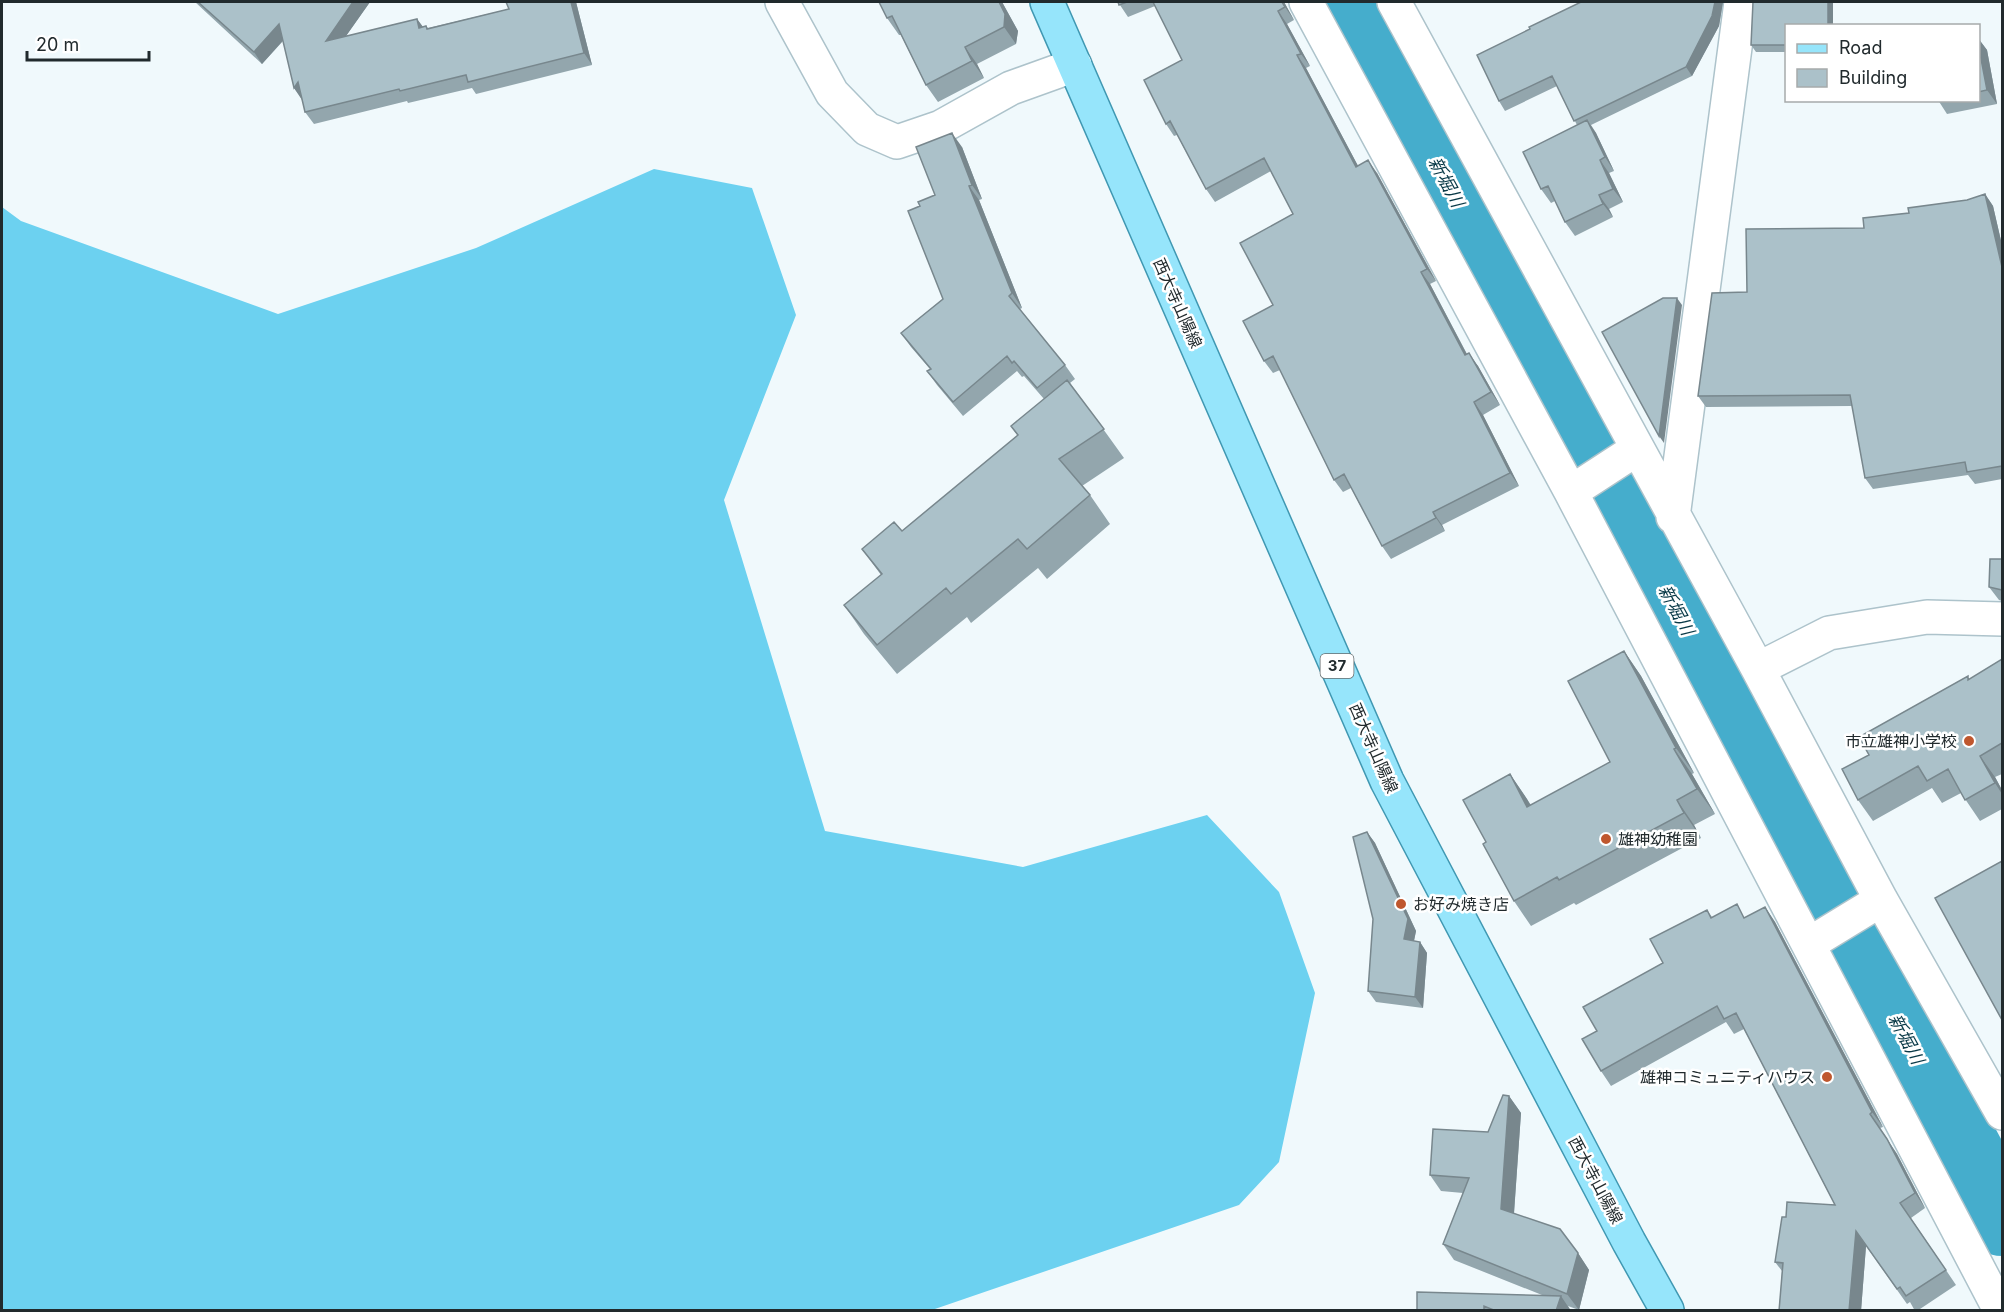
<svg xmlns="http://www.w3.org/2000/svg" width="2004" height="1312" font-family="Inter,'Noto Sans JP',sans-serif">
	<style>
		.forest { fill: #6cd1f0 }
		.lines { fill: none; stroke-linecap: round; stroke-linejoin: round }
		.river { stroke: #45adcc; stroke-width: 74 }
		.street-casing { stroke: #adc3cb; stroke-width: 36 }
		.primary-casing { stroke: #4098b2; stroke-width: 36 }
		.street { stroke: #fff; stroke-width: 33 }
		.primary { stroke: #96e5fb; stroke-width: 33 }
		.wall { fill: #93a6ad }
		.shaded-wall { fill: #78878d }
		.building { fill: #abc1c9; stroke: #78878d; stroke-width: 1.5 }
		.poi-dot { fill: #bf572e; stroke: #fff; stroke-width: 2 }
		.labels { text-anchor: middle; stroke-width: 5; stroke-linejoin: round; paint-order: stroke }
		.shield { fill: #fff; stroke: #646a6c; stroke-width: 1.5 }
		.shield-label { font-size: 15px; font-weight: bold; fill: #212a2d }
		.street-label { font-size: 16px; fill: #212a2d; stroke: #fff }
		.poi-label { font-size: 16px; fill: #212a2d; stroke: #fff; text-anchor: end }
		.water-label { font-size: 18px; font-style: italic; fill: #093947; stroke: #fff }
	</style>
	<rect width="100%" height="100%" fill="#f0f9fc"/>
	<path class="forest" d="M654,169l98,19 44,127 -72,185 101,331 198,36 184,-52 72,77 36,101 -36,169 -40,43 -307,105h-930v-1103l19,14 257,93 198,-66z"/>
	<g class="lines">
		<path class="river" d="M1349,2l653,1217"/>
		<defs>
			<path id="street" d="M782,2l50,91 35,36 30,13 44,-15 70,-39 64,-23
				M1306,2l265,490 429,818
				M1394,2l364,667 123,231 121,213
				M1571,492l66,-43
				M1673,517l68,-515
				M1758,669l71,-36 98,-16 75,2
				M1809,944l72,-44"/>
			<path id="primary" d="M1047,2l340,779 242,461 38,68"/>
		</defs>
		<use href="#street" class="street-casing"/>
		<use href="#primary" class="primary-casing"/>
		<use href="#street" class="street"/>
		<use href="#primary" class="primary"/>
	</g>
	<path class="wall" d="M195,2h175l-24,34 71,-17 6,8 3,-1 2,2 81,-19 67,-7 16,63 -116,29 -4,-6 -64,15 -1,-2 -93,23 -9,-12 -3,-14 -8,-10 -11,-47 -21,23z
		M879,2h123l16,29 -2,13 -39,20 7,14 -46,24 -12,-17 -25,-50h-2l-12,-17z
		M1118,2h166l10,18 -7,4 23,42 -4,2 52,98 19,7 59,108 -6,3 37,70 11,12 22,39 -17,10 36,71 -77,39 3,6 -54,28 -9,-13 -31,-58 -8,4 -9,-12 -54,-110 -7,3 -9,-12 9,-56 20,-91 -22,-43 -56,31 -9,-13 -29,-54 -3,1 -8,-12 16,-64 -27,-54 -27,11z
		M1581,2h142l-4,24 -27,50 -101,49 5,8 18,38 -5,2 14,29 -14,7 4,8 -38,19 -10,-14 -10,-21 -4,2 -10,-14 36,-64 -20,-39 -52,25 -6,-10 31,-72z
		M1753,2h80v24h-47v26h-30l-5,-7z
		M1978,38l9,12 10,54 -50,10 -9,-14h40z
		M962,147l20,52 -3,1 43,108 -2,1 45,56 10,14 -5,4 54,75 -42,28 8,9 20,29 -63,55 -9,-11 -67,55 -4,-6 -70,57 -33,-40 -20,-29 37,-30 -19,-26 40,-18 116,-95 -7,-10 33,-27 -20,-23 -2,1 -5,-6 -54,45 -26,-31 -10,-14 3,-2 -19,-22 -10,-14 42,-34 -23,-93 15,-11z
		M1985,194l8,12 9,39v234l-27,5 -7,-9 -95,14 -8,-11 -13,-72 -146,1 -8,-11 49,-104 117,-64 45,-15 58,-13z
		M2002,559v42l-3,-1 -10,-13z
		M1624,651l17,25 53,97 -2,1 23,40 -21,11 7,13 -125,67 -2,-2 -43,23 -17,-25 -28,-59 24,-68 21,31 79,-43z
		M2002,659v115l-7,3 7,13v19l-22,12 -19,-28 -19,10 -10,-15 -59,33 -15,-21 11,-45 101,-76z
		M1367,832l8,11 41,88 -2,10 6,1 7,11 -4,55 -47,-6 -8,-11 5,-72z
		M1765,907l10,15 108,205 -3,1 17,26 28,54 -14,10 45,67 -39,26h-2l-5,-9 -3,2 -41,-58 -5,65h-82l3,-40 -7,-9 11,-45 49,-12 -91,-176 -10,5 -8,-12 -115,64 -10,-15 -4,-40 66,-68 44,-53 5,7h34z
		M1509,1096l12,17 -7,101 64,39 11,17 -10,40 -11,-4 3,5h-154l125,-16 -88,-35 -11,-16 20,-51 -22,-2 -11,-16 58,-43z"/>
	<path class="shaded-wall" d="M353,2h17l-36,51 -8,-12z
		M571,2h5l16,63 -8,-12z
		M999,2h3l16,29 -2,13 -12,-17z
		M1282,2h2l10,18 -9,-13z
		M1715,2h8l-4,24 -27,50 -6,-9z
		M1828,2h5v24h-5z
		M1278,11l9,13 23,42 -9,-12z
		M417,19l9,12 -7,-3z
		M279,24l8,12 -25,28 -8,-12z
		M1978,38l9,12 10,54 -10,-14 -9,-47z
		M965,47l12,17 7,14 -12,-17z
		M1297,55l9,13 59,111 -9,-12z
		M298,82l4,18 -8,-12z
		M1587,120l9,13 18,38 -9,-14z
		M952,133l10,14 20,52 -10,-14z
		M1368,160l9,13 59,108 -9,-12z
		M1600,160l9,13 14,29 -10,-13z
		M969,186l10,14 43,108 -10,-15z
		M1985,194l8,12 9,39v22z
		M1599,195l10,14 4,8 -10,-13z
		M1421,272l9,12 44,84 -9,-13z
		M1677,298l5,7 -18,138 -5,-7z
		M1469,353l9,13 22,39 -9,-13z
		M1474,402l9,13 36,71 -9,-13z
		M1433,512l9,13 3,6 -9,-13z
		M1624,651l17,25 53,97 -18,-25z
		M1674,749l18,25 23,40 -18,-25z
		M1980,756l15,21 7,13v4l-7,-11z
		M1510,774l17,25 18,33 -18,-25z
		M1677,800l17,25 7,13 -17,-25z
		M1367,832l8,11 41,88 -4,19 -8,-11z
		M1765,907l10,15 108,205 -11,-15z
		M1420,942l7,11 -4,55 -8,-11z
		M1509,1096l12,17 -8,113 -12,-17z
		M1870,1114l27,40 28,54 -10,-15z
		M1856,1231l10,15 -5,65h-12z
		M1578,1253l11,17 -10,40 -12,-16z
		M1561,1296l10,15h-15z"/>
	<path class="building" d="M198,2h155l-27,39 91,-22 2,9 7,-2 1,3 82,-20 -3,-7h65l13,51 -116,29 -2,-7 -66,16 -1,-2 -94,23 -7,-30 -4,6 -15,-64 -25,28z
		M879,2h120l6,12 -1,13 -39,20 7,14 -46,24 -34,-69 -5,2z
		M1118,2h9l-8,3z
		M1153,2h129l3,5 -7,4 23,43 -4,1 59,112 12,-7 59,109 -6,3 44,83 4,-2 22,39 -17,10 36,71 -77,39 3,6 -54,28 -38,-72 -10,6 -61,-124 -9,5 -21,-40 30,-16 -33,-62 53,-29 -29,-56 -58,31 -36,-68 -4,3 -22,-44 38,-20z
		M1581,2h134l-3,14 -26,51 -112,54 -22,-45 -53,25 -22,-46 53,-26 -1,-2z
		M1753,2h75v24h-42v19h-35z
		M1978,43l9,47 -9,2z
		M1587,120l18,37 -5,3 13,29 -14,6 4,9 -38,18 -17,-36 -7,3 -18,-37z
		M952,133l20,52 -3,1 43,107 -3,3 56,69 -28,23 -23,-27 -2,2 -5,-7 -54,46 -26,-31 4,-2 -30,-36 42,-34 -35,-88 12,-5 -2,-4 17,-7 -19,-48z
		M1985,194l17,73v199l-35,6 -2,-10 -100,16 -15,-83 -152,1 14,-103 35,-1 -1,-63 118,-1 -1,-10 46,-5 -1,-5 59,-8z
		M1663,298h14l-18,138 -57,-104z
		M1067,380l37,49 -45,30 31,36 -63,54 -9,-10 -67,55 -5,-6 -69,57 -33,-40 38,-31 -20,-25 32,-27 8,9 116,-96 -7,-9z
		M1990,559h12v31l-13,-3z
		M1624,651l52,97 -2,1 23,40 -20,11 7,13 -125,67 -2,-3 -43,24 -31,-57 3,-2 -23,-42 47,-26 17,33 83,-45 -42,-81z
		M2002,659v84l-22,13 15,27 -30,17 -17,-31 -21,12 -9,-15 -60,34 -16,-31 27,-14 -10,-18 109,-61v4z
		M1367,832l41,87 -4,20 16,3 -5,55 -47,-6 5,-72 -20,-82z
		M2002,861v159l-67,-122z
		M1737,904l7,14 21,-11 107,205 -2,2 17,25 28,54 -15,10 46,67 -40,26 -6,-9 -3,2 -41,-58 -7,80h-70l4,-48 -8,-1 7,-45h4l1,-15 48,3 -99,-192 -12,6 -7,-13 -116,65 -19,-32 15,-8 -14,-24 80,-44 -13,-24 57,-29 4,8z
		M1503,1095l6,1 -8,113 59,20 18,24 -11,41 -124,-50 26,-66 -39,-3 3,-46 55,3z
		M1417,1292l144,4 -5,15h-60l-12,-5v5h-67z"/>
	<g class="poi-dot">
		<circle cx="1969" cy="741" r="6"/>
		<circle cx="1606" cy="839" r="6"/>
		<circle cx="1401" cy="904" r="6"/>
		<circle cx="1827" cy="1077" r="6"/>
	</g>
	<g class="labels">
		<rect class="shield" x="1320.5" y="654" width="33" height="24" rx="4.5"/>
		<g class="shield-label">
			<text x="1337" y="671">37</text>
		</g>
		<g class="street-label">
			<text transform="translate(1178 303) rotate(66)" y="6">西大寺山陽線</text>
			<text transform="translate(1374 748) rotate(66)" y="6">西大寺山陽線</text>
			<text transform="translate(1596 1180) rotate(62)" y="6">西大寺山陽線</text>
		</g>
		<g class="poi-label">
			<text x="1957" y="747">市立雄神小学校</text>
			<text x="1618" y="845" text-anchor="start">雄神幼稚園</text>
			<text x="1413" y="910" text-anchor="start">お好み焼き店</text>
			<text x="1815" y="1083">雄神コミュニティハウス</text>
		</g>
		<g class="water-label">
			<text transform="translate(1446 182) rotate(62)" y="6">新堀川</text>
			<text transform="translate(1676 610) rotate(62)" y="6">新堀川</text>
			<text transform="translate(1906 1039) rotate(62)" y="6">新堀川</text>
		</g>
	</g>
	<rect width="2004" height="1312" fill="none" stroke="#212a2d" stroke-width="6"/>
	<rect x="1785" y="24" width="195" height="78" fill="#ffffff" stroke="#a6aaab" stroke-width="1.5"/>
	<rect x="1797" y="44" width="30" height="9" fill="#96e5fb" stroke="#a6aaab" stroke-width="1.5"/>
	<text x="1839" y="54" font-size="18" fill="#212a2d">Road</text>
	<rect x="1797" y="69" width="30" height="18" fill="#abc1c9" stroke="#a6aaab" stroke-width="1.5"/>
	<text x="1839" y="84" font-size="18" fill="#212a2d">Building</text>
	<path d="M27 51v9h122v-9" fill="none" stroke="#212a2d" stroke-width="3"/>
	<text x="36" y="51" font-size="18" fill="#212a2d" stroke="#ffffff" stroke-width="4.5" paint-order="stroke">20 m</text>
</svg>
